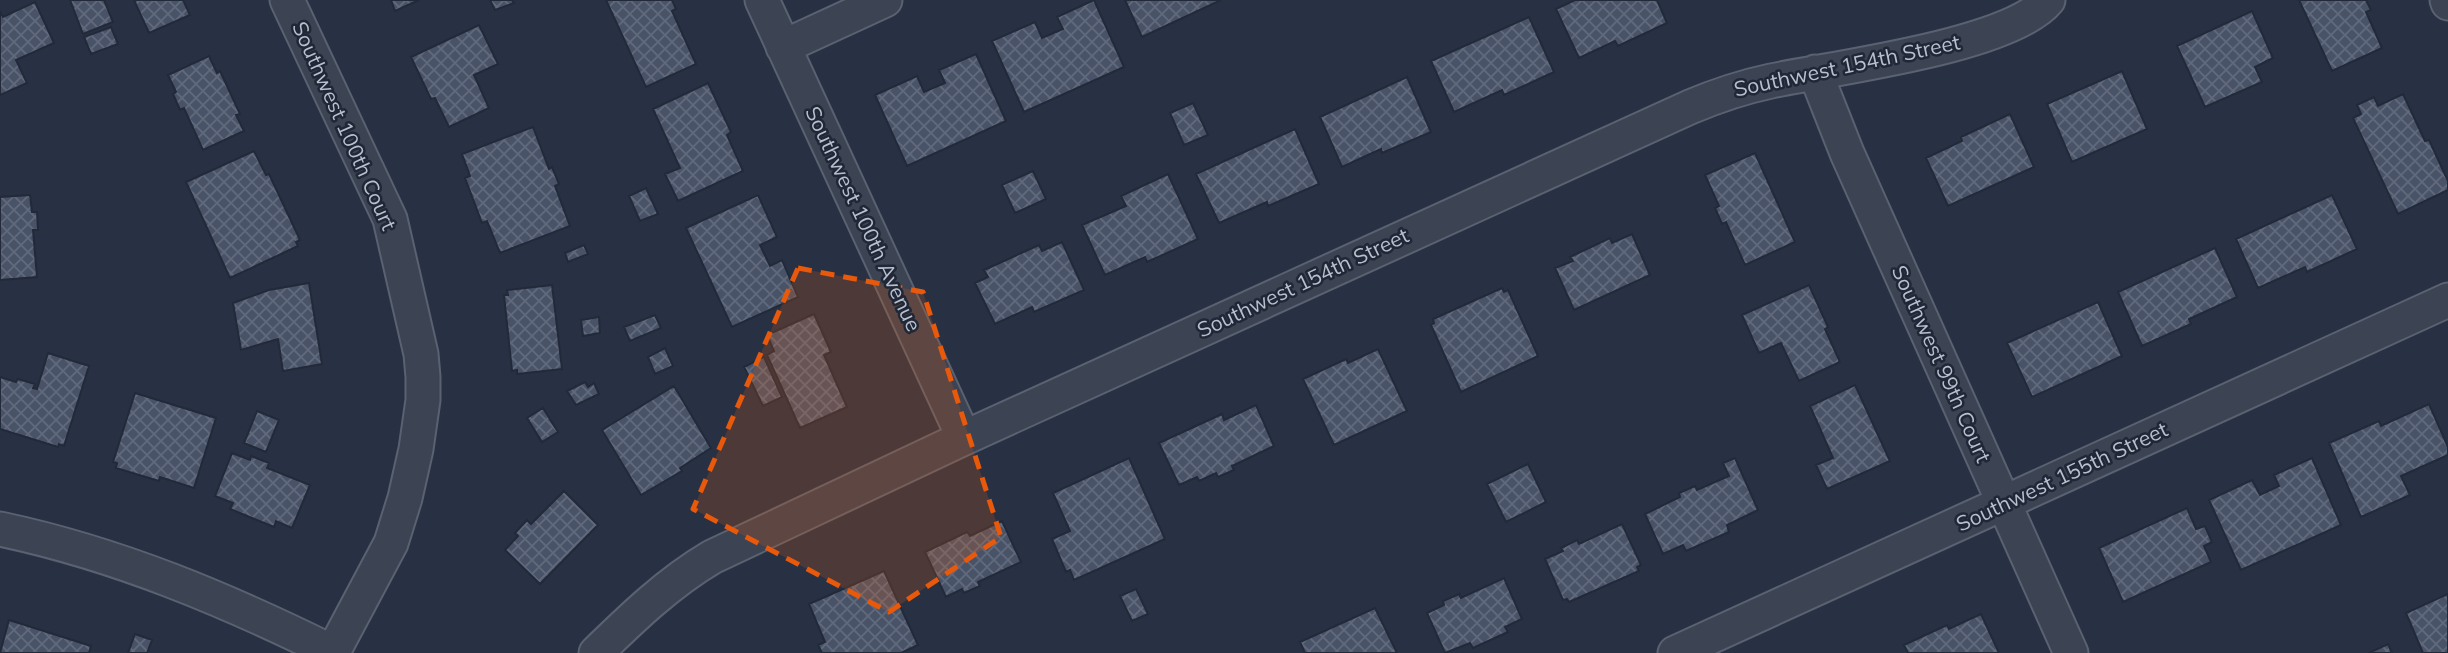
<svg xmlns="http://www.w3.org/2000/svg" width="2448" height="653" font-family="Mulish,sans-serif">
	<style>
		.building { fill: url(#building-cross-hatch); stroke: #222a3a; stroke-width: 2 }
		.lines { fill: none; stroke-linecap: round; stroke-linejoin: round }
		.street-casing { stroke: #5a6170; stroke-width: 37 }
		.street { stroke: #3c4352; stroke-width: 33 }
		.marked { fill: #e8590c; fill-opacity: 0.2; stroke: #e8590c; stroke-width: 5; stroke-dasharray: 14 9; stroke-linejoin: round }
		.labels { text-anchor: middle; stroke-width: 5; stroke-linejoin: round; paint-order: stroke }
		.street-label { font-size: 21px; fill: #b9bfcc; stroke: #202838 }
	</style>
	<defs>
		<pattern id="building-cross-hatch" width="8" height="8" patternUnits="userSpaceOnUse" patternTransform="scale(1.75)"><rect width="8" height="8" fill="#495367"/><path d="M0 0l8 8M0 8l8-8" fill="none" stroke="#616a7c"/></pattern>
	</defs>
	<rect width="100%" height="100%" fill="#273143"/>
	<path class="building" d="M70,0h34l9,22 -30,12z
		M134,0h49l7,15 -41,18z
		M391,0h28l-24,11z
		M490,0h22l2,3 -19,7z
		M606,0h66l4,9 -4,2 24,53 -50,23z
		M1094,0l30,67 -100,45 -32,-71 43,-19 7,16 21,-9 -6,-12z
		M1125,0h96l-79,37z
		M1575,0h82l10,23 -49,23 -3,-5 -36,17 -23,-49z
		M2299,0h67l5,10 -5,2 16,36 -50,23z
		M35,2l19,41 -38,17 11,23 -27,12v-83l3,5z
		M2252,11l21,47 -18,9 7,15 -57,25 -28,-61z
		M1529,17l25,55 -50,23 -2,-5 -48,22 -23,-51z
		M479,25l19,39 -24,11 15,33 -40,19 -14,-29 -4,1 -20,-42z
		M111,27l7,17 -27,10 -7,-17z
		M976,54l30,67 -99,45 -32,-71 42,-19 7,16 21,-9 -6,-13z
		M209,56l8,17 3,-2 20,43 -4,1 8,16 -41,19 -19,-42 -4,2 -7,-16 3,-2 -8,-17z
		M2122,71l25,58 -75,33 -25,-58z
		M1407,77l24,55 -49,21 -1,-4 -39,18 -22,-50z
		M708,83l23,49 -4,3 16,36 -65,30 -13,-27 15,-6 -27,-59z
		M2403,94l22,47 4,-1 19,41v9l-50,24 -45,-96 8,-4 -4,-9 17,-8 4,9z
		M1193,103l15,32 -24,10 -14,-32z
		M2010,114l24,53 -86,39 -22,-48 36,-17 -1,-4z
		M533,127l16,42 3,-2 7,17 -4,2 15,40 -70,27 -13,-32 -5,2 -17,-45 5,-2 -8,-22z
		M1295,129l24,55 -51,22 -1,-4 -48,21 -23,-49z
		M254,151l12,24 3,-1 31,66 -4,2 2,4 -68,32 -44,-96z
		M1755,153l40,89 -50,23 -19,-43 -4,2 -7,-16 4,-2 -14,-31z
		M1033,171l13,28 -31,14 -13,-28z
		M1168,174l30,65 -51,23 -2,-5 -40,18 -23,-50 44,-19 -5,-10z
		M646,188l12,26 -18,7 -11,-25z
		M30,195l2,17h5l1,18h-5l4,47 -37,3v-83z
		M758,195l19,42 -17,8 10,21 12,-6 16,37 -66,30 -46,-99z
		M2332,195l25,54 -50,23 -2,-5 -47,21 -22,-49z
		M1632,234l18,41 -76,35 -19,-42 18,-7 -3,-4 40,-19 2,5z
		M1062,242l22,48 -50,22 -2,-5 -37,17 -20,-41 13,-6 -4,-7 55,-25 3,6z
		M584,245l4,9 -20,8 -3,-9z
		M2215,248l22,49 -48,22 2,5 -49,22 -24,-54z
		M309,283l13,81 -39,7 -5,-32 -37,11 -8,-47 36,-13z
		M552,285l10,84 -45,5v-4l-5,1 -8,-76h4l-1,-5z
		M1809,285l19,42 -3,2 15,33 -41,19 -18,-38 -22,10 -17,-38z
		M1502,288l2,4 4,-2 30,66 -77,36 -30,-67 3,-2 -1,-4z
		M2098,302l24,54 -90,41 -25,-54z
		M814,314l17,38 -7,3 23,52 -47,21 -33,-73 7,-4 -7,-16z
		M655,315l6,13 -31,13 -6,-14z
		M599,317l1,16 -17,3 -2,-16z
		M665,348l8,18 -18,8 -7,-17z
		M1378,349l29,62 -73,34 -31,-66 43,-20 2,4z
		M48,353l41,13 -25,80 -5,-2 -1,3 -58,-18v-52l16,5 2,-3 17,5 -2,4 4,1z
		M764,357l18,40 -19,9 -19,-39z
		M585,382l3,5 6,-4 5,11 -23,11 -9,-14z
		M1855,385l35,76 -63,28 -11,-24 17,-7 -23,-52z
		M674,386l37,62 -31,20 2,3 -41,24 -39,-65z
		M135,393l81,25 -22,70 -34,-11 -1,4 -43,-13 1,-5 -4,-1z
		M2429,404l19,43v8l-47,21 9,19 -49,22 -32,-74 50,-22 2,5z
		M1256,405l18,41 -42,20 2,4 -16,7 -2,-4 -17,8 -2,-4 -18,8 -20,-42 63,-29 2,6z
		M543,408l15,24 -16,10 -15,-24z
		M257,411l22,9 -13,32 -22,-9z
		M232,453l18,7 1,-4 18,7 -2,5 43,17 -18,43 -16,-7 -2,6 -44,-18 3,-6 -18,-7z
		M1129,458l36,81 -91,41 -4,-10 -4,2 -14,-33 18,-8 -17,-38z
		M1735,458l23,52 -31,15 2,7 -43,19 -3,-6 -20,9 -18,-40 35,-17 -1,-4 16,-7 2,4 32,-14 -6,-13z
		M2312,458l29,67 -100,45 -32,-70 43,-20 8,15 19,-9 -5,-11z
		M1528,464l18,38 -40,20 -19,-38z
		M564,491l34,34 -58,59 -35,-34 13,-14 -3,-3 12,-13 4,4z
		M2187,508l9,21 9,-3 7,16 -8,4 7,16 -88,40 -24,-54z
		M1002,521l19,41 -43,20 2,4 -16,7 -2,-4 -16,8 -21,-45 42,-20 3,4z
		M1622,524l19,41 -4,2 2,4 -70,31 -2,-3 -4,1 -18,-41 18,-8 -2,-3 16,-8 2,4z
		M884,571l34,74 -17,8h-79l-4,-8 7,-3 -16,-38z
		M1504,578l18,41 -17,8 3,5 -35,16 -3,-5 -25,10 -18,-40 17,-8 -1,-4 16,-7 2,4z
		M1136,589l12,25 -16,7 -12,-25z
		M2448,594v59h-25l-17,-40z
		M1375,608l22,45h-92l-5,-11z
		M1981,614l18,39h-91l-4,-8 43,-20 2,4z
		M9,620l82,26 -2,7h-89z
		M135,634l17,6 -5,13h-19z
		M2388,644l4,9h-23z"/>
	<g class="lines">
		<defs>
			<path id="street" d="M287,0l103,219 31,135 2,23v23l-7,49 -11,49 -14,45 -58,109
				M762,0l202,438
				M2447,0l1,3
				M783,47l102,-47
				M1815,72l32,81 224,500
				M0,529c118,25 227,71 334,124
				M596,653c36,-35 72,-70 116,-96l252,-119 726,-331c26,-11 53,-20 81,-26 62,-13 240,-35 277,-81
				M1675,653l773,-353"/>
		</defs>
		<use href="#street" class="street-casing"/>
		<use href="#street" class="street"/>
	</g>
	<path class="marked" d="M798,268l125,24 78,245 -112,75 -196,-103z"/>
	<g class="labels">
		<g class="street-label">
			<text transform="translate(1847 66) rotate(-12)" y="7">Southwest 154th Street</text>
			<text transform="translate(344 126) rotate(66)" y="7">Southwest 100th Court</text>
			<text transform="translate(863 219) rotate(65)" y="7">Southwest 100th Avenue</text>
			<text transform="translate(1303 283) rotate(-25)" y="7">Southwest 154th Street</text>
			<text transform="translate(1941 364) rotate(66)" y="7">Southwest 99th Court</text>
			<text transform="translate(2062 477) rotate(-25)" y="7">Southwest 155th Street</text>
		</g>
	</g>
</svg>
